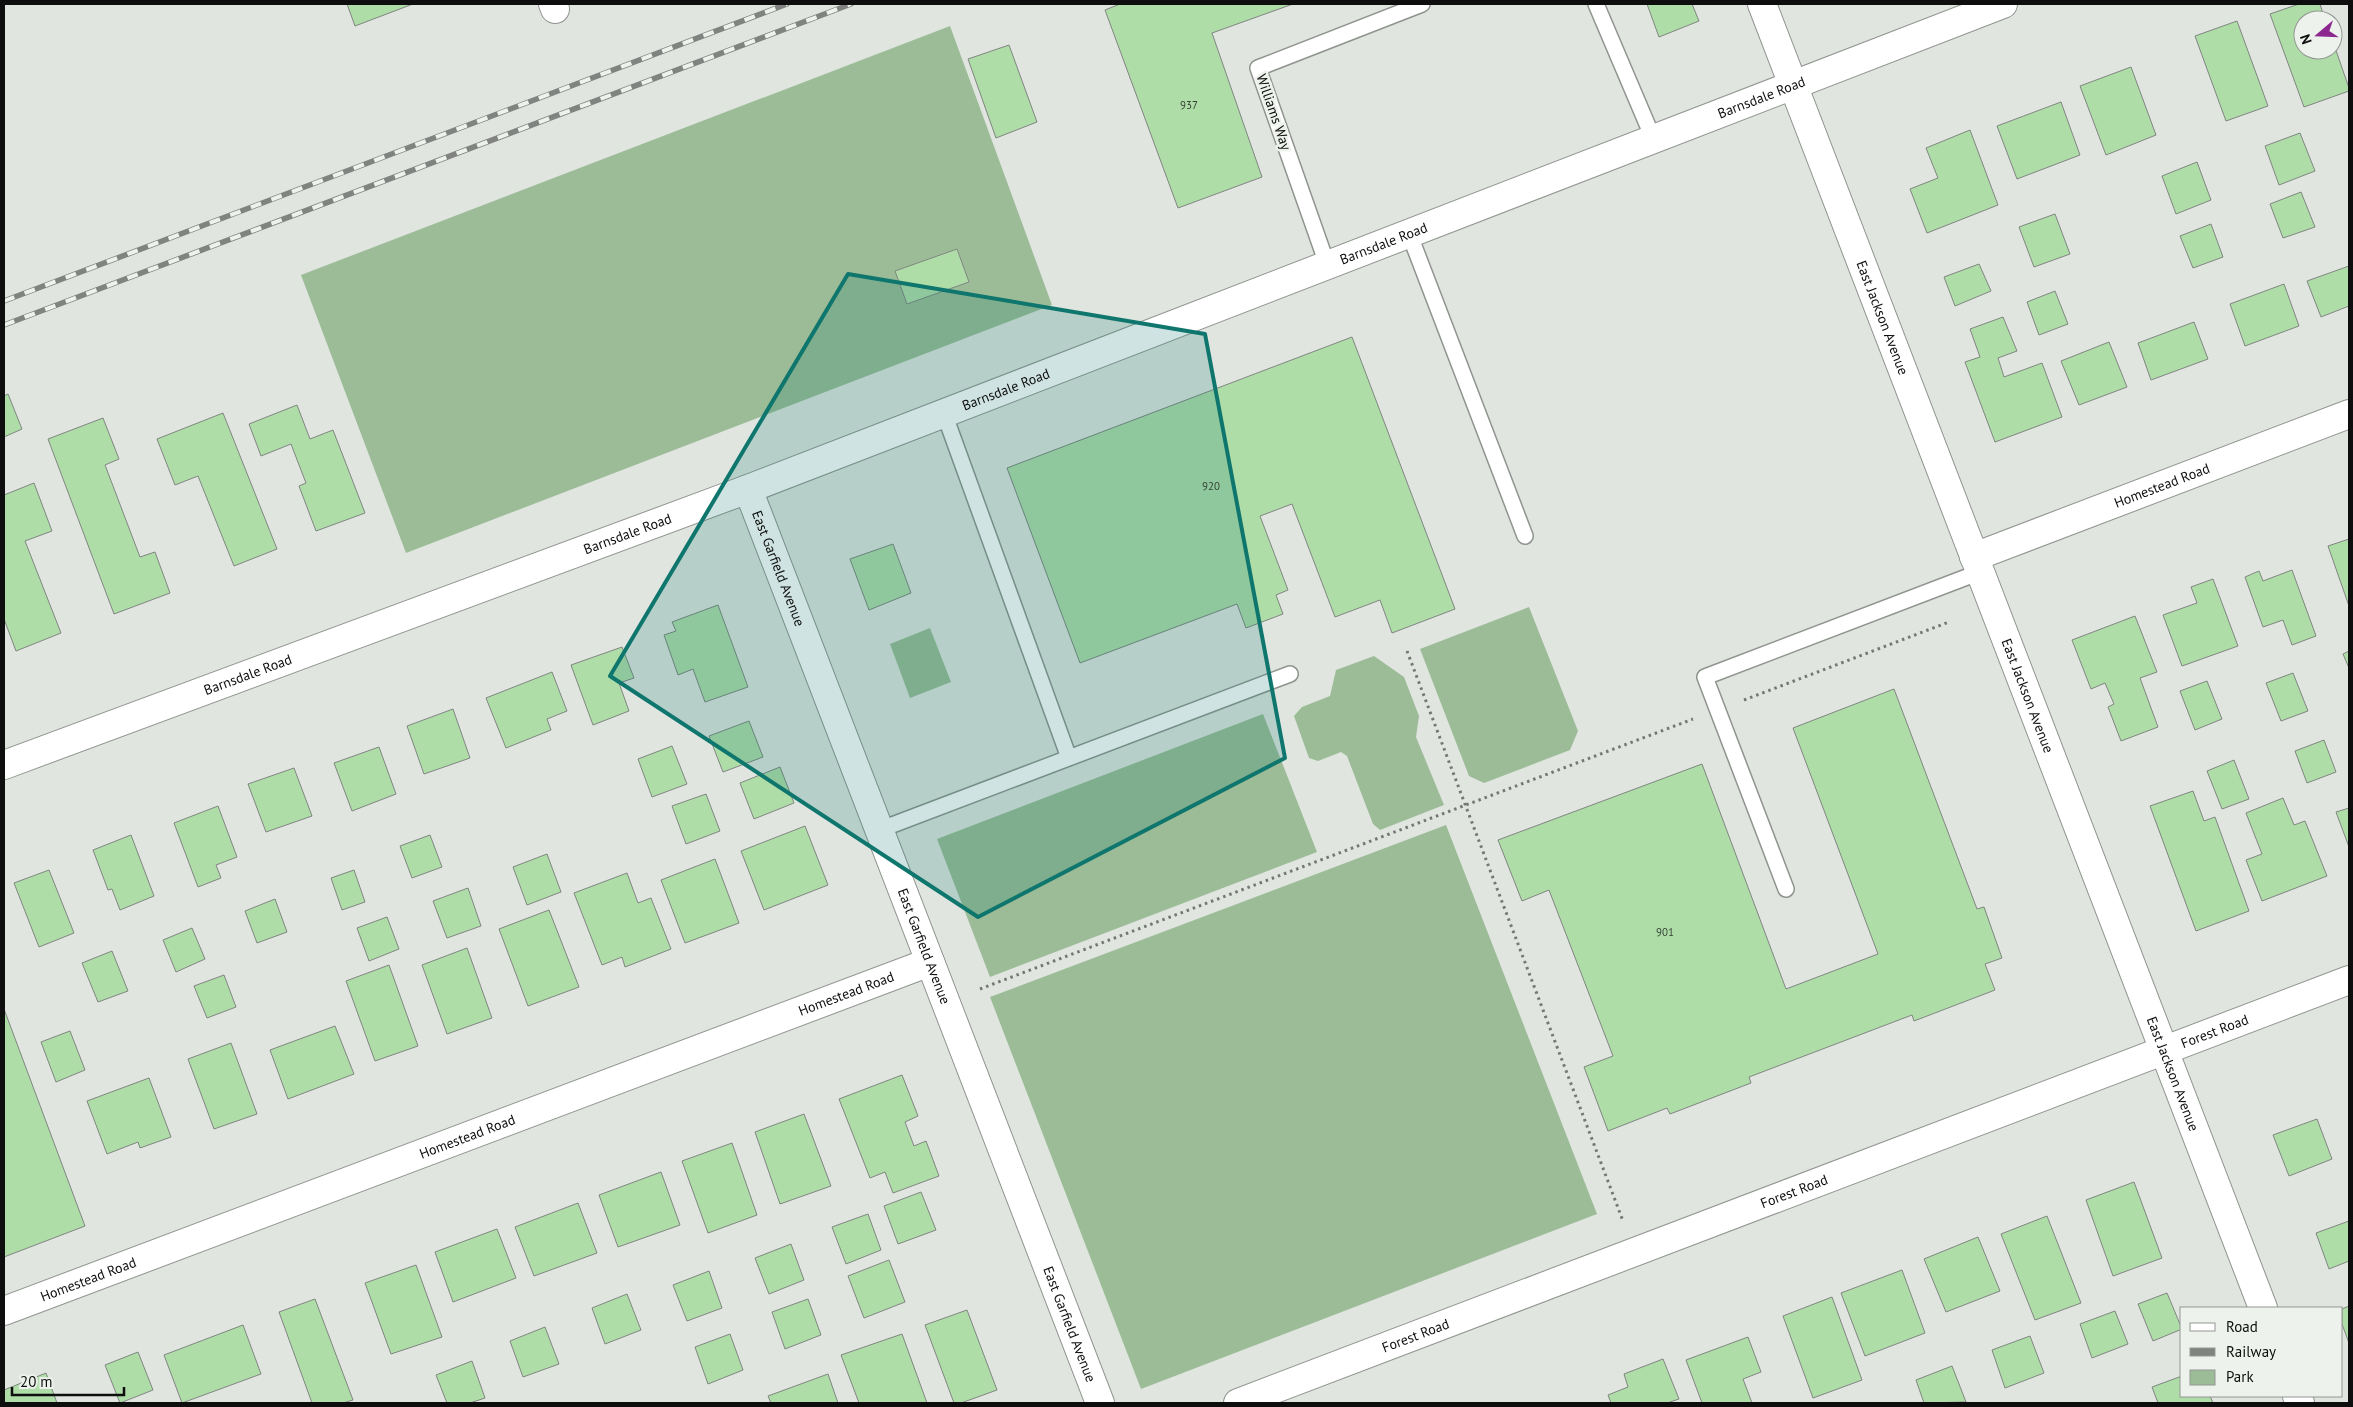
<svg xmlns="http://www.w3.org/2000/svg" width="2353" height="1407" font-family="'PT Sans',sans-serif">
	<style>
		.green { fill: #9cbc97 }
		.building { fill: #aedda8; stroke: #818581 }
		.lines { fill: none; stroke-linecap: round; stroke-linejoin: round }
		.service-casing { stroke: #90948f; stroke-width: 18 }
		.minor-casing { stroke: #90948f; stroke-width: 30 }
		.path { stroke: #747774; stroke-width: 3; stroke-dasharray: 2.5 4; stroke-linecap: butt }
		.service { stroke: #fff; stroke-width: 15 }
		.minor { stroke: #fff; stroke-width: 28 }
		.rail-casing { stroke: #808380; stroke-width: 5.5 }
		.rail { stroke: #eef2ed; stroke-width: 4; stroke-dasharray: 11; stroke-linecap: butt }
		.marked { fill: #0f766e; fill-opacity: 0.2; stroke: #0f766e; stroke-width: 4; stroke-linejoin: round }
		.labels { text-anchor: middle; stroke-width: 5; stroke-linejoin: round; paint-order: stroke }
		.number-label { font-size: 11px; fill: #354234 }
		.street-label { font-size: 14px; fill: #0d0e0d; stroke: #eef2ed }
	</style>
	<rect width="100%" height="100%" fill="#e0e5e0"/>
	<path class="green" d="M950,26l102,279 -646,248 -105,-278z
		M1529,607l49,124 -8,19 -86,33 -15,-7 -49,-127z
		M930,628l21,54 -41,16 -20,-54z
		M1374,656l30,21 15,39 -3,21 28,68 -64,25 -7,-6 -26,-68 -6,-4 -23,9 -9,-3 -15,-42 8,-9 28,-11 6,-26z
		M1263,714l54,138 -327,125 -53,-138z
		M1446,825l151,389 -456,175 -151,-392z"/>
	<path class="building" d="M347,4h66l-58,22z
		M1120,4h173l-81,29 50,144 -84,31 -73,-198z
		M1647,4h45l7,17 -40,16z
		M2299,4h21l5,16h-22v30h30v-8l16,46v3l-45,16 -34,-93z
		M2237,21l31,85 -42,15 -31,-85z
		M1009,45l28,77 -41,16 -28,-79z
		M2131,67l25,68 -50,20 -26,-69z
		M2061,102l19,53 -63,24 -20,-53z
		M1970,130l28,75 -71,28 -17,-44 28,-11 -12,-30z
		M2300,133l15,38 -36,14 -14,-39z
		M2197,162l14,38 -35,14 -14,-38z
		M2301,192l14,35 -32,11 -13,-34z
		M2055,214l15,40 -36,13 -15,-40z
		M2211,224l12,33 -30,11 -13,-32z
		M957,249l12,33 -62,22 -12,-33z
		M1979,264l12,27 -36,15 -11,-29z
		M2349,266v40l-28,11 -14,-36z
		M2284,284l15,42 -54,20 -15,-42z
		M2055,291l13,33 -29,11 -12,-33z
		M2003,317l14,34 -19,7 6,19 38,-14 20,54 -67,25 -30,-80 15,-5 -10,-28z
		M2194,322l14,37 -57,21 -13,-37z
		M1352,337l103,272 -63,24 -12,-33 -45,17 -43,-113 -32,12 28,74 -12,5 7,19 -37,14 -9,-24 -157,59 -73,-195z
		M2109,342l18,45 -48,18 -18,-44z
		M8,394l14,35 -18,8v-41z
		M297,405l13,34 23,-9 32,83 -49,18 -17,-45 7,-3 -15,-39 -30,12 -12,-32z
		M223,413l54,136 -43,17 -36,-90 -23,9 -18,-46z
		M103,418l16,41 -14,6 35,92 15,-5 15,41 -56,21 -66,-175z
		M34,483l18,48 -27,10 36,92 -45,18 -12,-32v-124z
		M2349,539v67l-21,-60z
		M893,544l18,49 -42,17 -19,-51z
		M2292,570l24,66 -24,9 -9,-25 -20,7 -18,-50 14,-6 4,10z
		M2213,579l25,67 -56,20 -19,-51 34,-12 -6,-16z
		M718,605l30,82 -43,15 -12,-33 -15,6 -14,-40 12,-4 -4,-9z
		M2135,616l22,56 -17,6 18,49 -37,14 -13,-34 6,-3 -9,-21 -14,6 -19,-49z
		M622,647l12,31 -15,5 10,28 -36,14 -22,-60z
		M2349,651v17l-6,-14z
		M552,672l15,39 -20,8 4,11 -45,18 -20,-50z
		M2293,673l15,38 -27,10 -15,-38z
		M2207,681l15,38 -27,11 -15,-39z
		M1894,689l83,220 7,-2 18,51 -17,6 10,26 -81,31 -2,-6 -163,62 2,6 -81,31 -3,-6 -59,23 -24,-64 29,-11 -64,-166 -27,11 -24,-61 204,-76 84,225 92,-35 -85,-226z
		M453,709l17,49 -46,16 -17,-48z
		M749,721l14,36 -40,15 -14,-36z
		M2324,740l12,32 -29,11 -12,-32z
		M672,746l15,38 -35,13 -14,-38z
		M379,747l17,47 -44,17 -18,-48z
		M2234,760l15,39 -27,10 -15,-38z
		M780,767l14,36 -40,16 -14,-36z
		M294,768l18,48 -46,16 -18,-48z
		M2193,791l11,30 11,-4 34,94 -53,20 -46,-125z
		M706,794l14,37 -34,13 -14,-38z
		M2283,798l11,27 11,-4 22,55 -65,25 -16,-41 16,-6 -16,-41z
		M218,806l19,51 -21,8 5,13 -23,9 -24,-64z
		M2349,808v39l-13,-35z
		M805,826l23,59 -64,25 -23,-59z
		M131,835l23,61 -34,14 -8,-21 -4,1 -15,-40z
		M430,835l12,32 -30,11 -12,-32z
		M547,854l14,38 -34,13 -14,-38z
		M715,859l24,64 -54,20 -24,-63z
		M49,870l25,63 -35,14 -25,-64z
		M354,870l11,32 -23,8 -11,-32z
		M627,873l11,30 13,-5 20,51 -46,18 -3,-10 -20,8 -28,-72z
		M468,888l13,38 -34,12 -14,-37z
		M275,899l12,33 -30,11 -12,-32z
		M549,910l30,77 -51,19 -29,-77z
		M387,917l12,32 -30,12 -12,-33z
		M192,928l13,31 -29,13 -13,-32z
		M467,948l25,70 -45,16 -25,-69z
		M112,951l16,40 -30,11 -16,-39z
		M389,965l29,81 -43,15 -29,-80z
		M224,975l12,32 -29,11 -13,-32z
		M4,1009l81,217 -81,31z
		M335,1026l19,48 -66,25 -18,-49z
		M70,1031l15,39 -29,12 -15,-40z
		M231,1043l26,71 -43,15 -26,-70z
		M902,1075l16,41 -13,6 9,24 12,-5 13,35 -46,17 -8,-21 -15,6 -31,-79z
		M149,1078l22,59 -31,11 -2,-6 -31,12 -20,-53z
		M804,1114l27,72 -51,18 -25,-72z
		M2317,1119l15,40 -43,17 -16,-41z
		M732,1143l25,72 -49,18 -26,-72z
		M661,1172l19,53 -62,22 -19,-52z
		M2134,1182l28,76 -49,18 -27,-76z
		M921,1192l15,38 -38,14 -14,-38z
		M578,1203l19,50 -63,23 -19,-49z
		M868,1214l13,36 -35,14 -14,-37z
		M2047,1216l34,87 -46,17 -34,-86z
		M2349,1221v40l-20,8 -13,-36z
		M497,1229l19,49 -63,24 -18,-50z
		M1978,1237l22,54 -54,21 -22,-53z
		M791,1244l13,36 -35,14 -14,-36z
		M889,1260l16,42 -41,16 -16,-42z
		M416,1265l26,72 -51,17 -26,-71z
		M1902,1270l23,63 -60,23 -24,-63z
		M709,1271l13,37 -35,13 -14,-36z
		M2167,1293l15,36 -29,12 -15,-37z
		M627,1294l14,36 -36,14 -13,-36z
		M1832,1297l30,83 -49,18 -30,-82z
		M315,1299l38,101 -10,3h-31l-33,-91z
		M808,1299l13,36 -36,14 -13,-37z
		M2349,1306v37l-7,-19v-15z
		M967,1310l30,80 -36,13h-7l-29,-78z
		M2115,1311l13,33 -36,14 -12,-34z
		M243,1325l18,49 -79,29 -18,-48z
		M545,1327l14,37 -36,13 -13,-36z
		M730,1334l13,36 -35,14 -13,-37z
		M902,1334l25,69h-68l-18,-48z
		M2030,1336l14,37 -39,15 -13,-38z
		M1748,1337l13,35 -18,7 9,24h-50l-16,-43z
		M138,1352l15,38 -33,13 -15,-38z
		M1663,1359l16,40 -12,4h-56l-3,-8 20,-8 -4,-13z
		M472,1361l13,37 -15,5h-23l-11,-28z
		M1952,1366l14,36 -42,1 -8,-23z
		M46,1373l11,30h-53v-13z
		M828,1374l10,29h-67l-3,-7z
		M2182,1376v20h28l3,7h-55l-6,-16z"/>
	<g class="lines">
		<defs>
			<path id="service" d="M1596,4l57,134
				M1409,233l116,303
				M1327,264l-69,-196 164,-64
				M944,413l125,345
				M879,830l411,-156
				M1786,889l-81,-212 275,-105"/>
			<g id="minor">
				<path d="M553,4l2,5"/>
				<path id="s1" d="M1762,4l501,1304"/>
				<path id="s2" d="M748,489l352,914"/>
				<path id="s3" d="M1974,557l375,-143"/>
				<path id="s4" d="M4,765l744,-276 1255,-485"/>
				<path id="s5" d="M4,1311l926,-349"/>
				<path d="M2297,1396l3,7"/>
				<path id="s6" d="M1238,1403l1111,-423"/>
			</g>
		</defs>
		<use href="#service" class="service-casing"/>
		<use href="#minor" class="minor-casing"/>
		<path class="path" d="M1407,651l216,570
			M1744,700l205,-78
			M980,989l713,-270"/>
		<use href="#service" class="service"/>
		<use href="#minor" class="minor"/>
		<defs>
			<path id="rail" d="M4,301l783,-297
				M4,325l847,-321"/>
		</defs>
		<use href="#rail" class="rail-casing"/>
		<use href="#rail" class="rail"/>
	</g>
	<path class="marked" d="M848,274l357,60 80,424 -307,159 -368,-241z"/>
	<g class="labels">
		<g class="number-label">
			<text x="1189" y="109">937</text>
			<text x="1211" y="490">920</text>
			<text x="1665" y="936">901</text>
		</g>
		<g class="street-label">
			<text dy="5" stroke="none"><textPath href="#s4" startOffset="1880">Barnsdale Road</textPath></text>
			<text transform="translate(1274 112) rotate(71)" y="5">Williams Way</text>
			<text dy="5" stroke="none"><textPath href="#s4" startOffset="1475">Barnsdale Road</textPath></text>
			<text dy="5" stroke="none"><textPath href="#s1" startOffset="336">East Jackson Avenue</textPath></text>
			<text dy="5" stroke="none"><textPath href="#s4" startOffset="1070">Barnsdale Road</textPath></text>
			<text dy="5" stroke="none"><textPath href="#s3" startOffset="201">Homestead Road</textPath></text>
			<text dy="5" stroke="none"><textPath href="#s4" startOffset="665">Barnsdale Road</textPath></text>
			<text dy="5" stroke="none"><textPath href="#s2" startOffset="85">East Garfield Avenue</textPath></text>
			<text dy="5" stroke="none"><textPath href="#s4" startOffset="260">Barnsdale Road</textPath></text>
			<text dy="5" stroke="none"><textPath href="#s1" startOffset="741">East Jackson Avenue</textPath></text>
			<text dy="5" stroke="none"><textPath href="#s2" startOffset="490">East Garfield Avenue</textPath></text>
			<text dy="5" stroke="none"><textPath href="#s5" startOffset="900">Homestead Road</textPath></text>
			<text dy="5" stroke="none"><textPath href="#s6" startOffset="1045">Forest Road</textPath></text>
			<text dy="5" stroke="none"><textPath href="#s1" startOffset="1146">East Jackson Avenue</textPath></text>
			<text dy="5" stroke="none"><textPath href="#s5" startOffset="495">Homestead Road</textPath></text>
			<text dy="5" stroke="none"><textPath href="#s6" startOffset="595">Forest Road</textPath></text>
			<text dy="5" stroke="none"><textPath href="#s5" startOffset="90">Homestead Road</textPath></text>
			<text dy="5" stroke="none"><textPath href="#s2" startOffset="895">East Garfield Avenue</textPath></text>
			<text dy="5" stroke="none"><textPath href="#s6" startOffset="190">Forest Road</textPath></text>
		</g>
	</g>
	<rect width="2353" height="1407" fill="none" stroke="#0d0e0d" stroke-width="10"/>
	<rect x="2180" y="1307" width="162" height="90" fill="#eef2ed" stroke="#949793"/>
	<rect x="2190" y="1323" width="25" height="8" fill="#ffffff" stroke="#949793"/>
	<text x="2226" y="1332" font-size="15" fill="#0d0e0d">Road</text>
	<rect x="2190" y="1348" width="25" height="8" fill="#808380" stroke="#949793"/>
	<text x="2226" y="1357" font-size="15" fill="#0d0e0d">Railway</text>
	<rect x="2190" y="1370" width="25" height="15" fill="#9cbc97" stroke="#949793"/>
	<text x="2226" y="1382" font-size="15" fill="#0d0e0d">Park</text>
	<g transform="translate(2318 35) rotate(251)"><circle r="24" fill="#eef2ed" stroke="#949793"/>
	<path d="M0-4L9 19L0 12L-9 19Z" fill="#8c288e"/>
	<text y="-8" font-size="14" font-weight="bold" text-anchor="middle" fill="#0d0e0d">N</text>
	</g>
	<path d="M12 1387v8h112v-8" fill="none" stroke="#0d0e0d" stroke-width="2.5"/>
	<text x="20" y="1387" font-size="15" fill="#0d0e0d" stroke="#eef2ed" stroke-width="4" paint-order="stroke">20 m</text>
</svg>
